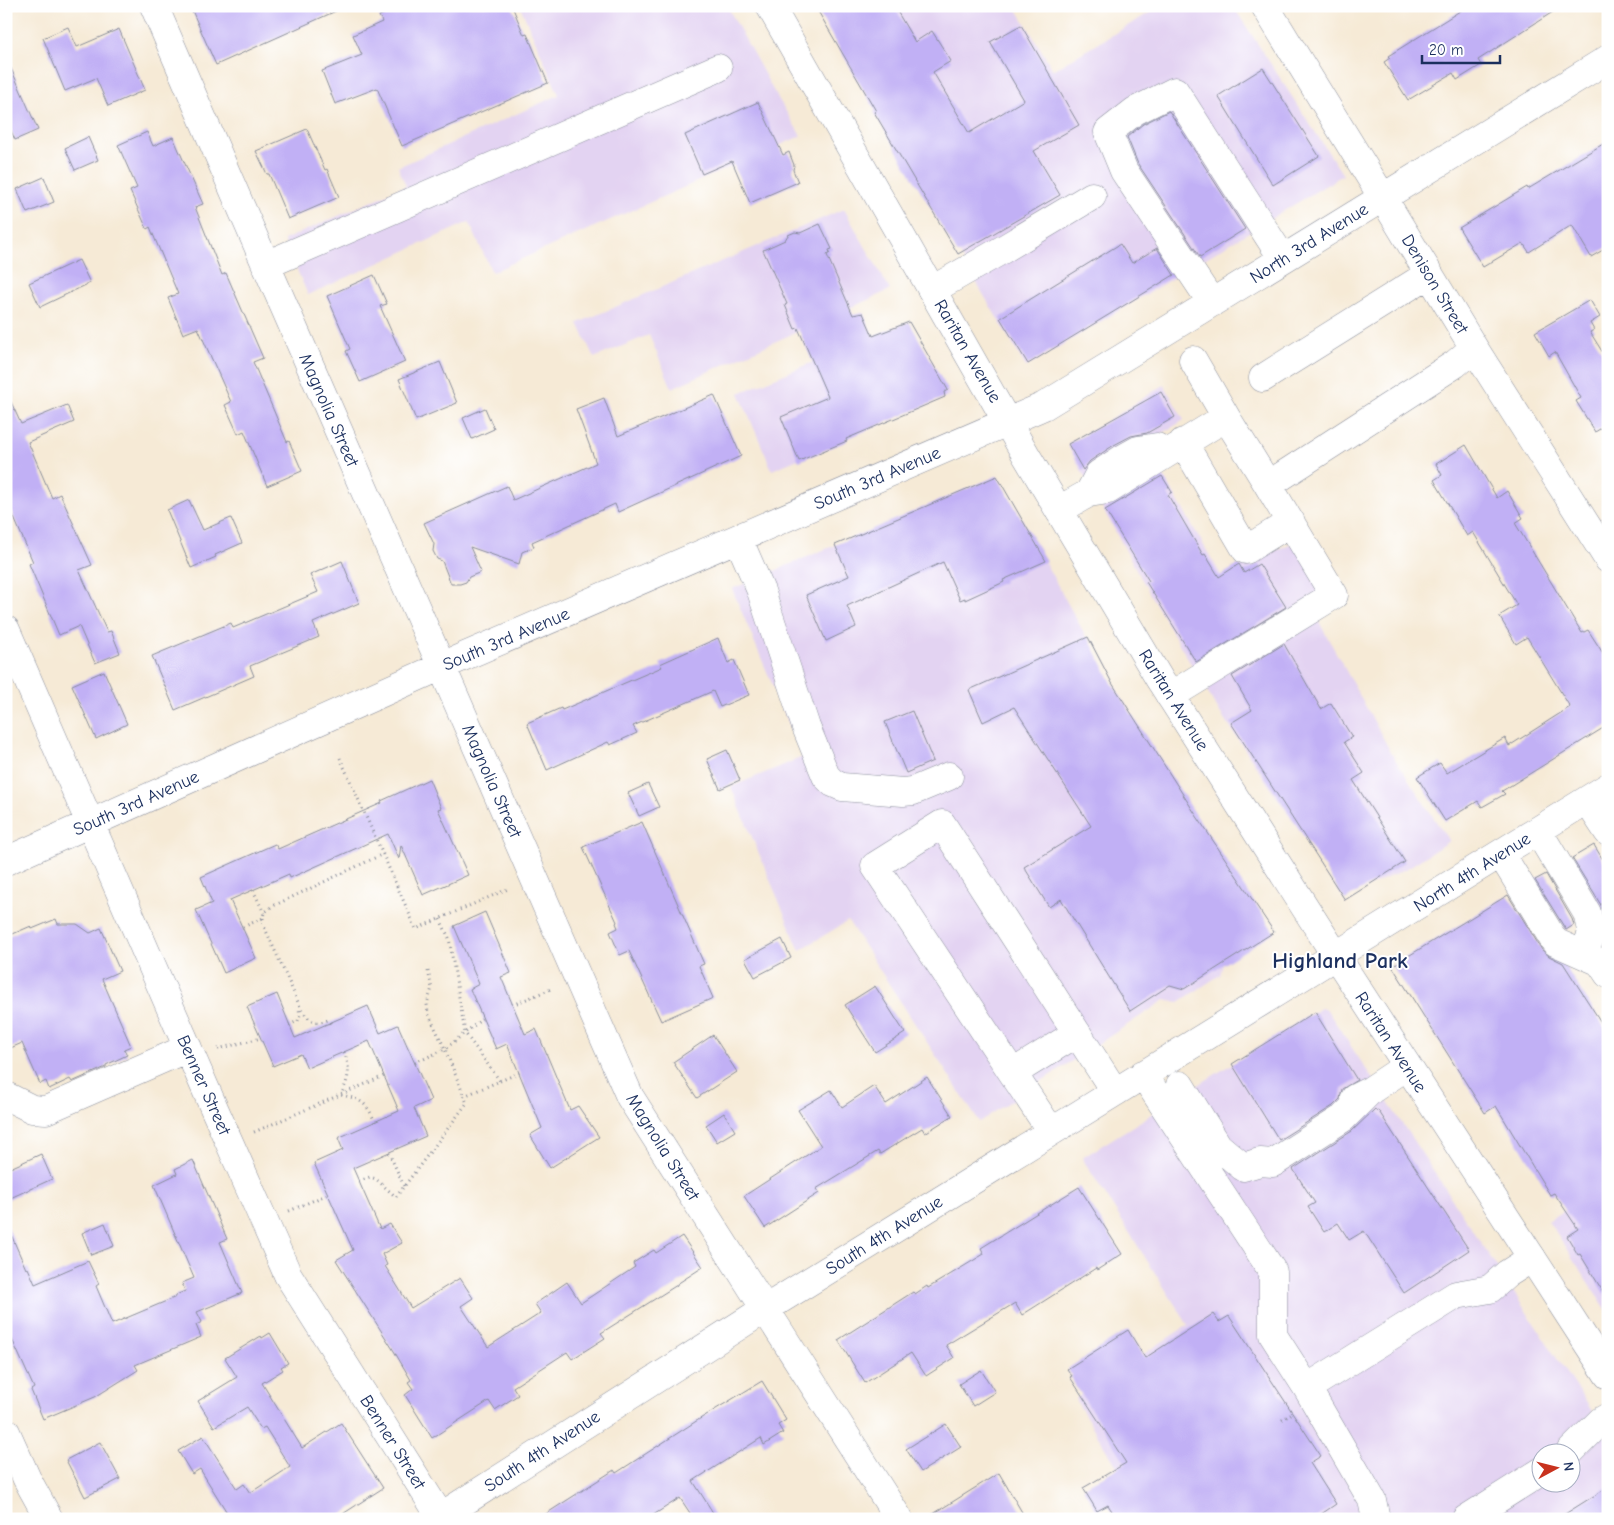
<svg xmlns="http://www.w3.org/2000/svg" width="1614" height="1525" font-family="'Comic Neue',sans-serif">
	<style>
		.built { fill: #e3d3f2; fill-rule: evenodd }
		.building { fill: #c1b0f5 }
		.lines { fill: none; stroke-linecap: round; stroke-linejoin: round }
		.minor-casing { stroke: #888c9a; stroke-width: 29 }
		.major-casing { stroke: #888c9a; stroke-width: 29 }
		.path { stroke: #888c9a; stroke-width: 3; stroke-dasharray: 1 4; stroke-linecap: butt }
		.minor { stroke: #fff; stroke-width: 28 }
		.major { stroke: #fff; stroke-width: 28 }
		.labels { text-anchor: middle; stroke-width: 4; stroke-linejoin: round; paint-order: stroke }
		.street-label { font-size: 18px; fill: #1b2f5e; stroke: #fff }
		.district-label { font-size: 22px; font-weight: bold; fill: #1b2f5e; stroke: #fff }
	</style>
	<rect width="100%" height="100%" fill="#fff"/>
	<filter id="ink" filterUnits="userSpaceOnUse"><feTurbulence type="fractalNoise" baseFrequency=".02" numOctaves="2"/><feDisplacementMap in="SourceGraphic" scale="10" xChannelSelector="R" yChannelSelector="G"/><feConvolveMatrix kernelMatrix="1 2 1 2 8 2 1 2 1" color-interpolation-filters="sRGB"/></filter>
	<filter id="wash" filterUnits="userSpaceOnUse"><feTurbulence type="fractalNoise" baseFrequency=".0096" numOctaves="4" result="noise"/><feDisplacementMap in="SourceGraphic" scale="20" xChannelSelector="R" yChannelSelector="G"/><feGaussianBlur stdDeviation="1.12" result="paint"/><feColorMatrix in="noise" values="0 0 0 0 0 0 0 0 0 0 0 0 0 0 0 0 0 1.4 0 .05"/><feComposite in="paint" operator="in"/></filter>
	<g filter="url(#wash)">
		<rect width="100%" height="100%" fill="#f6ead6"/>
		<path class="built" d="M520,6h207l46,84 28,46 -309,136 -23,-50 -161,73 -24,-55 122,-54 -8,-19 161,-72z
			M814,6h201l38,64 108,-64h72l110,169 -317,192z
			M844,209l46,81 -218,98 -23,-53 -55,23 -16,-35z
			M909,322l41,73 -178,75 -33,-77z
			M1164,385l20,35 -39,24 76,131 80,-36 33,56 -22,14 81,147 56,85 -40,26 -64,31 -130,-193 -64,-109 -83,-150z
			M997,476l116,209 78,123 83,124 -51,32 -3,11 -41,27 -14,-2 -186,122 -131,-201 -48,29 -3,-6 -66,-157 72,-30 -71,-168z
			M1321,1008l6,2 281,425v84h-458l-75,-120 113,-74 -106,-167zM1542,1452h30v30h-30z
			M1608,1183v129l-60,-91z"/>
		<g id="blocks">
			<path class="building" d="M190,6h157l-131,59z
				M401,6h111l12,29 3,-1 21,49 -146,63 -25,-58 -42,16 -13,-33 40,-16 -9,-20 29,-13 -3,-6z
				M815,6h79l21,36 17,-11 19,30 -18,11 36,61 55,-33 -34,-58 31,-17 58,100 -45,26 26,44 -102,59 -84,-142 2,-1z
				M1468,6h94l-84,54 3,5 -24,15 -4,-7 -45,27 -24,-38 6,-4 -2,-2z
				M68,27l9,20 42,-18 26,61 -37,16 -12,-28 -31,13 -22,-53z
				M6,57l32,73 -23,10 -9,-21z
				M1263,68l56,88 -46,29 -55,-89z
				M758,102l25,53 6,-3 5,13 -1,5 5,12 -48,21 -18,-42 -30,13 -17,-39z
				M1169,111l76,118 -45,28 -62,-93 -11,-27 16,-13z
				M307,129l18,41 2,-1 12,28 -51,22 -19,-45h-2l-11,-23z
				M147,132l6,14 20,-9 30,67 -8,3 27,68 4,-2 37,85 -10,4 34,80 2,-1 13,30 -35,15 -23,-55 -6,3 -13,-29 6,-3 -33,-74 -15,6 -15,-36 10,-4 -28,-67 -3,2 -17,-38 7,-3 -19,-43z
				M88,137l10,23 -23,10 -10,-22z
				M1608,141v106l-17,10 -19,-32 -43,27 -6,-9 -40,24 -24,-39 68,-41 1,2z
				M44,177l10,25 -27,11 -10,-24z
				M820,224l12,25 -3,1 1,3 -3,2 26,60 10,-2 10,23 36,-14 39,68 -4,2 1,5 -99,42 1,2 -48,20 -18,-44 47,-20 -30,-69 -3,1 -10,-24 2,-1 -24,-54 22,-10 3,-5 7,-3 5,1z
				M1120,244l12,19 25,-15 17,27 -146,89 -28,-46z
				M79,260l11,23 -50,24 -11,-24z
				M374,275l13,29 -7,2 25,56 -45,20 -14,-31 4,-2 -23,-53z
				M1590,300l10,17 -10,6 4,7 -4,2 18,29v63l-13,8 -19,-31 5,-3 -26,-46 -6,4 -14,-24z
				M440,362l17,41 -41,17 -17,-41z
				M6,391l15,33 46,-19 7,17 -46,20 24,56 8,-4 32,71 -13,5 28,62 4,-1 9,22 -25,10 -16,-37 -20,9 -30,-71 4,-2 -27,-63z
				M1161,392l14,25 -28,16 -16,3 -17,9 -24,16 -7,9 -15,-26z
				M714,395l27,61 -123,56 -3,-8 -83,38 2,5 -12,5 -3,12 -49,-17 11,25 -12,5 -3,5 -6,2h-9l-9,-23 -5,-2 -4,-8 1,-7 -10,-21 83,-37 6,14 83,-37 -20,-54 28,-11 14,38z
				M485,408l9,21 -22,10 -9,-21z
				M1466,445l31,53 10,-7 16,27 -8,5 67,110 6,-3 20,31v64l-106,66 3,3 -23,13 -4,-6 -33,20 -28,-44 23,-14 7,10 58,-35 4,8 61,-39 -43,-70 -11,7 -17,-28 18,-11 -44,-73 -6,4 -33,-56 8,-5 -6,-11z
				M997,476l49,85 -43,19 1,2 -39,18v-2l-5,2 -17,-38 -96,44 9,21 -30,14 -20,-46 43,-19 -14,-31z
				M1162,476l10,16 -4,3 35,60 2,-1 14,23 20,-13 5,9 15,-9 27,43 -90,55 -50,-80 3,-1 -44,-71z
				M189,500l14,30 28,-12 11,25 -27,12 1,2 -25,11 -24,-58z
				M342,561l17,42 -46,20 6,14 -69,29 4,10 -79,34 -23,-54 79,-33 2,5 85,-36 -8,-17z
				M1088,637l24,46 84,132 78,117 -90,57 -14,-4 -40,26 -69,-112 -12,8 -25,-40 67,-41 -77,-119 -31,15 -14,-32z
				M718,638l10,25 6,-3 15,35 -29,12 -7,-16 -80,35 4,7 -27,12 -2,-3 -61,28 -20,-47 34,-15 1,2 100,-43 -2,-3z
				M1284,644l37,65 10,-6 21,34 -8,5 20,31 -11,7 52,82 -60,38 -114,-177 21,-13 -20,-34z
				M104,671l23,53 -31,15 -24,-54z
				M912,711l21,50 -27,12 -21,-51z
				M727,750l13,30 -20,9 -13,-30z
				M429,779l12,29 -3,1 30,66 -45,20 -22,-50 -2,14 -11,-25 -98,44 -1,-4 -59,26 26,58 -32,15 -28,-63 16,-7 -11,-26 74,-33 3,5 104,-46 -1,-2z
				M648,784l11,23 -20,9 -11,-23z
				M642,822l62,142 -5,2 14,32 -52,23 -32,-70 -9,4 -10,-23 8,-4 -2,-5 1,-1 -34,-75z
				M1594,845l14,23v68l-7,-31 -29,-47z
				M1546,874l26,45 2,6 -8,5 -31,-50z
				M1508,895l34,55 7,6 14,7 45,70v267l-28,-46 -2,1 -11,-19 11,-7 -24,-36 -4,2 -54,-89 -11,7 -93,-147z
				M485,912l26,61 -10,4 24,57 11,-5 34,81 8,-4 21,31 -49,31 -20,-33 12,-7 -35,-84 -11,5 -26,-60 9,-5 -25,-58z
				M56,919l2,5h19l13,9 11,-5 19,43 -18,8 29,67 -7,3 3,6 -21,10v2l-34,15 -2,-3 -21,10 -3,-8 -6,3 -18,-41 -16,7v-113l25,-11 1,3z
				M782,939l9,19 -36,19 -10,-18z
				M875,986l30,47 -30,19 -30,-47z
				M277,994l18,44 73,-32 12,27 18,-8 33,75 -17,8 12,28 -73,32 27,61 10,-5 12,19 -20,11 5,11 -2,1 26,42 49,-30 13,20 -12,8 27,41 53,-34 -6,-9 32,-22 14,21 54,-36 -2,-4 21,-13 2,3 26,-17 21,31 -26,17v1l-76,48 4,5 -33,21 -5,-7 -54,35 5,8 -23,15 -6,-9 -57,37 -27,-43 8,-6 -5,-7 3,-2 -17,-29 -58,-91 17,-10 -39,-87 29,-13 -5,-12 61,-27 -30,-70 -62,27 -6,-14 -28,12 -26,-59z
				M1315,1012l42,68 -15,9 -2,10 -7,7 -54,34 -47,-76z
				M713,1035l24,37 -40,26 -24,-36z
				M927,1077l25,39 -27,17 -3,-5 -42,26 -2,-3 -62,38 3,4 -54,35 -21,-32 77,-50 -23,-36 33,-20 11,17 32,-21 12,18z
				M1375,1109l1,2 2,-1 91,140 -65,43 -40,-62 -15,9 -11,-17 -14,9 -16,-25 7,-4 -22,-34 59,-38z
				M724,1113l11,18 -18,11 -11,-17z
				M41,1154l11,25 -46,21v-30z
				M193,1160l34,79 -7,3 22,51 -45,19 5,10 -6,3 5,12 -66,28 3,5 -43,27 -52,22 -12,-29 3,-2 -28,-62v-103l20,46 2,-1 7,16 53,-23 11,23 -3,2 16,38 64,-27v-2l9,-4 -3,-8 12,-5 -40,-93 23,-11 -2,-5z
				M1079,1187l43,67 -25,16 -1,-2 -74,47 -7,-12 -69,42 8,13 -28,18 -15,-23 -46,30 -27,-43 75,-48 2,2 12,-8 1,2 56,-34 -3,-6z
				M105,1223l9,23 -23,9 -9,-22z
				M1213,1314l6,8 10,-6 92,140 -11,7 26,41 -22,15h-197l-9,-14 -11,6 -14,-23 43,-25 -56,-86 2,-1 -5,-7 61,-39 17,28z
				M270,1333l18,30 -7,4 2,3 -21,13 40,65 39,-25 42,65 -48,31h-104l-31,-50 -8,5 -14,-23 25,-15 34,53 7,-5 6,9 40,-26 -25,-40 -4,2 -14,-22 -33,20 -16,-26 39,-24 -12,-19 36,-22 1,2z
				M981,1370l14,22 -22,14 -14,-22z
				M762,1381l24,39 -8,5 5,8 -19,12 -3,-7 -68,43 24,38h-23l-14,-21 -33,21h-109l76,-49 2,3 82,-53z
				M946,1424l15,23 -40,25 -15,-23z
				M100,1442l20,37 -35,18 -19,-37z
				M999,1473l27,46h-101z
				M1608,1487v32h-51z"/>
		</g>
	</g>
	<g filter="url(#ink)">
		<use href="#blocks" fill-opacity="0" stroke="#888c9a" stroke-width="1"/>
		<g class="lines">
			<defs>
				<path id="minor" d="M154,6l112,259 364,832 269,422
					M1265,6l118,192 91,150 134,211
					M266,265l452,-197
					M932,290l70,-40 90,-54
					M1212,303l-88,-132 -16,-39 27,-21 40,-20 108,168
					M1193,360l33,57 42,68 187,-121 19,-16
					M1263,378l166,-104
					M1183,442l63,108 45,-28
					M1089,493l19,-3 118,-73
					M1059,510l30,-17 10,-19 23,-15 16,-9 19,-3
					M738,538l23,53 45,136 20,49 7,7 9,4 61,5 10,-1 36,-15
					M6,630l204,469 78,176 154,244
					M1170,696l164,-101 -66,-110
					M1587,800l21,32
					M1538,831l49,82 5,21 -9,20
					M1501,854l54,88 45,20 8,12
					M6,861l436,-195 602,-260 564,-347
					M1013,1073l64,-40
					M1143,1074l130,198v63l34,53 65,112 4,19
					M1180,1085l38,61 25,21 17,-5 13,1 70,-45 28,-28
					M6,1096l26,13 14,1 142,-62
					M1355,1098l16,-8 36,-24
					M1051,1131l-176,-265 67,-42 173,268
					M1307,1388l149,-93 34,-6 17,-15 25,-16
					M6,1432l21,47 22,40
					M1570,1452l31,-31 7,-4
					M437,1519l328,-210 843,-522
					M1466,1519l76,-48"/>
				<path id="major" d="M770,6l256,449 134,225 176,276 272,419"/>
			</defs>
			<use href="#minor" class="minor-casing"/>
			<use href="#major" class="major-casing"/>
			<path class="path" d="M392,6l2,3
				M340,758l76,171 92,-40
				M253,890l11,23
				M263,918v6l39,87c9,10 12,14 26,9l1,4
				M243,927l20,-9 1,-5 7,-6 112,-53
				M428,971l4,17 -5,16 1,9 17,36 37,-30
				M512,1005l39,-16
				M289,1025l9,-4 2,-6 -1,-6
				M218,1049l43,-11
				M344,1052c7,17 5,26 -3,43 20,4 26,8 34,27
				M415,1063l30,-14 19,47
				M500,1081l19,-8
				M254,1132l130,-56
				M389,1153l15,33
				M359,1181l11,-4 6,2 20,18 71,-94 -3,-7 36,-15 -35,-48 -16,-95 -9,-19
				M289,1211l39,-17
				M1282,1420l9,-6"/>
			<use href="#minor" class="minor"/>
			<use href="#major" class="major"/>
		</g>
	</g>
	<g class="labels">
		<g class="street-label">
			<text transform="translate(1309 243) rotate(-32)" y="6">North 3rd Avenue</text>
			<text transform="translate(1435 284) rotate(59)" y="6">Denison Street</text>
			<text transform="translate(968 351) rotate(60)" y="6">Raritan Avenue</text>
			<text transform="translate(329 410) rotate(66)" y="6">Magnolia Street</text>
			<text transform="translate(877 478) rotate(-23)" y="6">South 3rd Avenue</text>
			<text transform="translate(506 639) rotate(-23)" y="6">South 3rd Avenue</text>
			<text transform="translate(1174 700) rotate(58)" y="6">Raritan Avenue</text>
			<text transform="translate(492 781) rotate(66)" y="6">Magnolia Street</text>
			<text transform="translate(136 803) rotate(-24)" y="6">South 3rd Avenue</text>
			<text transform="translate(1472 872) rotate(-32)" y="6">North 4th Avenue</text>
			<text transform="translate(1391 1042) rotate(57)" y="6">Raritan Avenue</text>
			<text transform="translate(204 1085) rotate(66)" y="6">Benner Street</text>
			<text transform="translate(663 1147) rotate(58)" y="6">Magnolia Street</text>
			<text transform="translate(884 1235) rotate(-32)" y="6">South 4th Avenue</text>
			<text transform="translate(393 1442) rotate(58)" y="6">Benner Street</text>
			<text transform="translate(542 1451) rotate(-33)" y="6">South 4th Avenue</text>
		</g>
		<g class="district-label">
			<text x="1340" y="968">Highland Park</text>
		</g>
	</g>
	<rect width="1614" height="1525" fill="none" stroke="#fff" stroke-width="25"/>
	<g transform="translate(1556 1468) rotate(83)"><circle r="24" fill="#ffffff" stroke="#a4acbf"/>
	<path d="M0-4L9 19L0 12L-9 19Z" fill="#c8321e"/>
	<text y="-8" font-size="14" font-weight="bold" text-anchor="middle" fill="#1b2f5e">N</text>
	</g>
	<path d="M1422 55v8h78v-8" fill="none" stroke="#1b2f5e" stroke-width="2.5"/>
	<text x="1429" y="55" font-size="15" fill="#1b2f5e" stroke="#ffffff" stroke-width="4" paint-order="stroke">20 m</text>
</svg>
